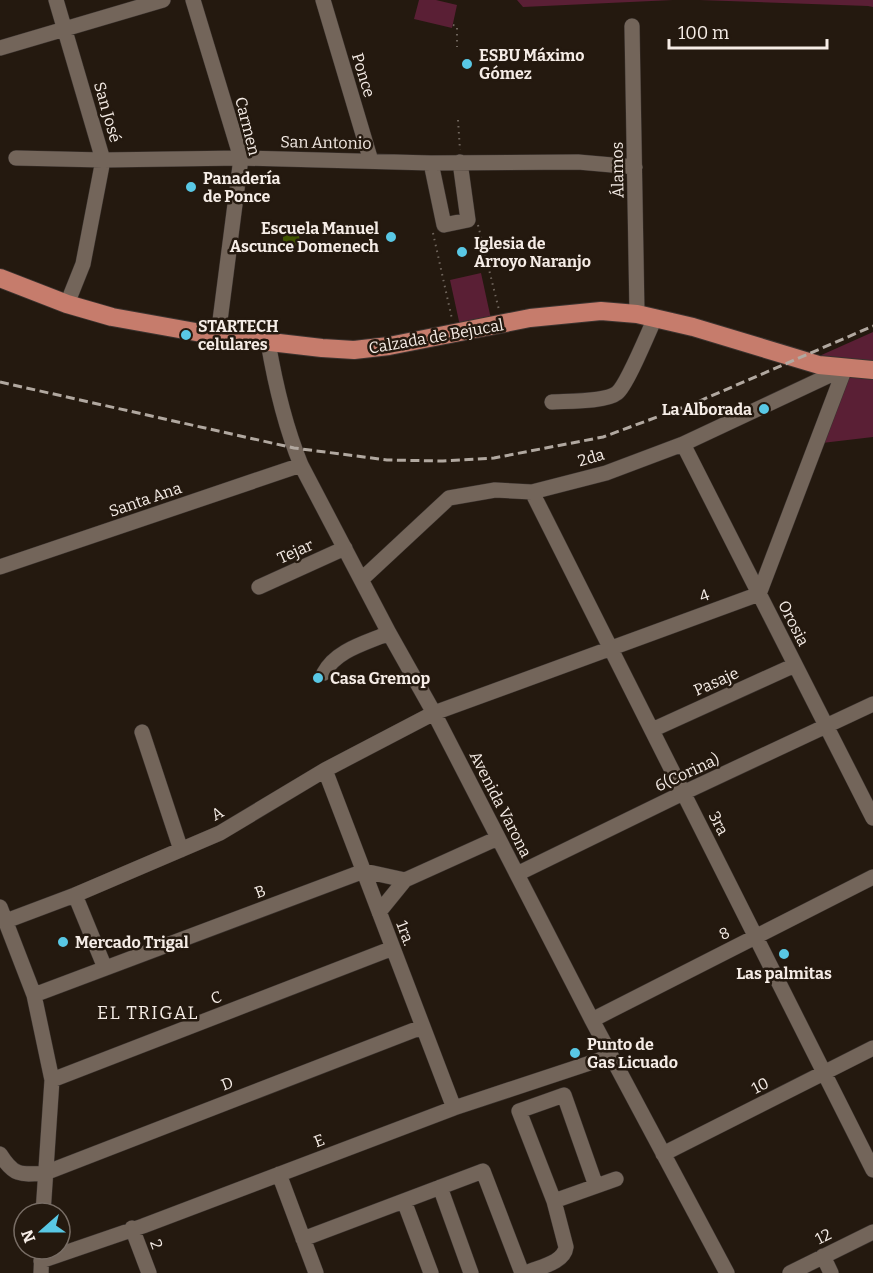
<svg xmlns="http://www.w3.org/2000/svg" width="873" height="1273" font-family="Bitter,serif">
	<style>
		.green { fill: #5a1f35 }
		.water { fill: #405500 }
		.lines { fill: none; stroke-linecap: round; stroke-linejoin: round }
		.minor-casing { stroke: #3b332f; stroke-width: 16 }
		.major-casing { stroke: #3b332f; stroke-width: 20 }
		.path { stroke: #6f655c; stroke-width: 2; stroke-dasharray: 1.5 4.5; stroke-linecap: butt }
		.minor { stroke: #73655a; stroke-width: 15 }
		.major { stroke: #c67c6c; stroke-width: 18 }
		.rail { stroke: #b1a8a0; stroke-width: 3; stroke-dasharray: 9 4.5; stroke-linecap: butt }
		.poi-dot { fill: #59c8e5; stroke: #24190f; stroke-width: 2 }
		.labels { text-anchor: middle; stroke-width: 5; stroke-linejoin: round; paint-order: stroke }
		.poi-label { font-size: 16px; font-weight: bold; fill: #f5ece6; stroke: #24190f; text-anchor: start }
		.street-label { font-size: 16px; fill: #f5ece6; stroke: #24190f }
		.neighbourhood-label { font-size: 18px; letter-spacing: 1.5px; fill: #f5ece6; stroke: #24190f }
	</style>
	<rect width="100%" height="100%" fill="#24190f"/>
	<path class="green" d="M419,0h17l21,5 -5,23 -38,-9z
		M517,0h156l-150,7z
		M699,0h174v7l-5,-1z
		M481,273l10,46 -31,7 -10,-46z
		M873,332v33l-56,-8z
		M845,376l28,1v60l-51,6z"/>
	<path class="water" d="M287,234l12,2 1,5 -6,8 -11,2v-14z"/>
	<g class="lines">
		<defs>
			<path id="minor" d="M56,0l47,160 -20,104 -16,40
				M193,0l48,158 -23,178
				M323,0l48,161
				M632,26l5,288
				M0,48l163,-48
				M16,158l87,2 138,-2 190,5 147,-1 57,5
				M431,163l13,62 24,-5 -8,-58
				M268,342c7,41 17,84 33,123l88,168 45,80 158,307 135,253
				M552,402c15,-1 54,0 65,-9 10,-8 31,-60 38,-75
				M683,444l190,374
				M532,492l341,678
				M0,567l301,-102
				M362,579l87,-81 46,-8 37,2 74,-19 77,-29 162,-76
				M259,587l86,-39
				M324,673c12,-23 42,-30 65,-40
				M652,730l143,-65
				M142,732l39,118
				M325,770l129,338
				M517,874l166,-81 190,-89
				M75,895l30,73
				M0,907l34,88 18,85 -9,133
				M379,912l26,-32
				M6,921l69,-26 145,-62 105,-63 109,-57 325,-119 86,-226
				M34,995l330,-124 41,9 93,-42
				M592,1020l281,-143
				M52,1080l341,-132
				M0,1154c14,22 20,21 45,19l377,-146
				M663,1154l210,-106
				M279,1174l37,99
				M440,1187l31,86
				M404,1201l27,72
				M554,1201l62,-22
				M132,1228l17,45
				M303,1239l180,-68 39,102
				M823,1256l8,17
				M41,1261l102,-35 311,-118 157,-52
				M41,1273l1,-24
				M526,1273c13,-6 38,-10 40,-26l-12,-46 -35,-90 45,-16 32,91
				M790,1273l83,-41"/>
			<path id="major" d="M0,278l67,26 45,13 106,19 104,12 32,2 35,-4 141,-28 71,-7 36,3 56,13 126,38 54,5"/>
		</defs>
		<use href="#minor" class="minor-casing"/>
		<use href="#major" class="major-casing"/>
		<path class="path" d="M453,25l4,1v21
			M458,120l2,30
			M478,225l21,85
			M433,233l19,86"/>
		<use href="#minor" class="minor"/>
		<use href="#major" class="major"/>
		<path class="rail" d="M0,382l294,66 93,12 56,1 51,-3 109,-21 92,-34 178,-77"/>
	</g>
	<g class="poi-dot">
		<circle cx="467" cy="64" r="6"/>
		<circle cx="191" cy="187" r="6"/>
		<circle cx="391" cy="237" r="6"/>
		<circle cx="462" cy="252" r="6"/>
		<circle cx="186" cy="335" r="6"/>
		<circle cx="764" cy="409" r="6"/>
		<circle cx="318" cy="678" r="6"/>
		<circle cx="63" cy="942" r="6"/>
		<circle cx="784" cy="954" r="6"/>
		<circle cx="575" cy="1053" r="6"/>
	</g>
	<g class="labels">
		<g class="poi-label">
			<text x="479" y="61">ESBU Máximo<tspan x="479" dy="18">Gómez</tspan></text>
			<text x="203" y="184">Panadería<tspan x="203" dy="18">de Ponce</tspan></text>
			<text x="379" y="234" text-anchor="end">Escuela Manuel<tspan x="379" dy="18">Ascunce Domenech</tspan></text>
			<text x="474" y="249">Iglesia de<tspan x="474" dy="18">Arroyo Naranjo</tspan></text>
			<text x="198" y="332">STARTECH<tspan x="198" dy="18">celulares</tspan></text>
			<text x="752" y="415" text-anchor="end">La Alborada</text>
			<text x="330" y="684">Casa Gremop</text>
			<text x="75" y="948">Mercado Trigal</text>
			<text x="784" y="979" text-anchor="middle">Las palmitas</text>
			<text x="587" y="1050">Punto de<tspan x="587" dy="18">Gas Licuado</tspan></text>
		</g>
		<g class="street-label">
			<text transform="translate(364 75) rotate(73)" y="6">Ponce</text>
			<text transform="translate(108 112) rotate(74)" y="6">San José</text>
			<text transform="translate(248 126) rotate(76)" y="6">Carmen</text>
			<text transform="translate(326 142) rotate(1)" y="6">San Antonio</text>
			<text transform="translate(617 170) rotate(-91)" y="6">Álamos</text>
			<text transform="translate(436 336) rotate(-10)" y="6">Calzada de Bejucal</text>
			<text transform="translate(591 457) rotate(-16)" y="6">2da</text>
			<text transform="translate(145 499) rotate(-19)" y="6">Santa Ana</text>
			<text transform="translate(295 551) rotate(-24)" y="6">Tejar</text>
			<text transform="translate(704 595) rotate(-20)" y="6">4</text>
			<text transform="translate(794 623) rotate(63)" y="6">Orosia</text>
			<text transform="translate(716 681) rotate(-24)" y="6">Pasaje</text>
			<text transform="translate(687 772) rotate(-25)" y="6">6(Corina)</text>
			<text transform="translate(501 804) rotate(63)" y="6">Avenida Varona</text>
			<text transform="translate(217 813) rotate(-29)" y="6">A</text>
			<text transform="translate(719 823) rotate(63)" y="6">3ra</text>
			<text transform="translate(260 891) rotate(-21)" y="6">B</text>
			<text transform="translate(406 933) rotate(70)" y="6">1ra.</text>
			<text transform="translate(724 933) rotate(-27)" y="6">8</text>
			<text transform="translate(216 997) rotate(-21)" y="6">C</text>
			<text transform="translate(227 1083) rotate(-21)" y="6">D</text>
			<text transform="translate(760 1085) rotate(-27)" y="6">10</text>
			<text transform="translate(319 1140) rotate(-21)" y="6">E</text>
			<text transform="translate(823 1236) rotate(-26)" y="6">12</text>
			<text transform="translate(157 1244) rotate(70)" y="6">2</text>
		</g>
		<g class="neighbourhood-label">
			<text x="148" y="1019">EL TRIGAL</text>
		</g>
	</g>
	<g transform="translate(42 1231) rotate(249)"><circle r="28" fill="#24190f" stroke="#786d65" stroke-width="1.5"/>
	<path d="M0-4.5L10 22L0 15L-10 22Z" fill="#59c8e5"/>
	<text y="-9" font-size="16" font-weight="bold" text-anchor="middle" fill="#f5ece6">N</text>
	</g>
	<path d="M669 39v9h158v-9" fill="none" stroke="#f5ece6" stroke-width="3"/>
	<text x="678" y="39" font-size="18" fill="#f5ece6" stroke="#24190f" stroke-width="4.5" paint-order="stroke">100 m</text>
</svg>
